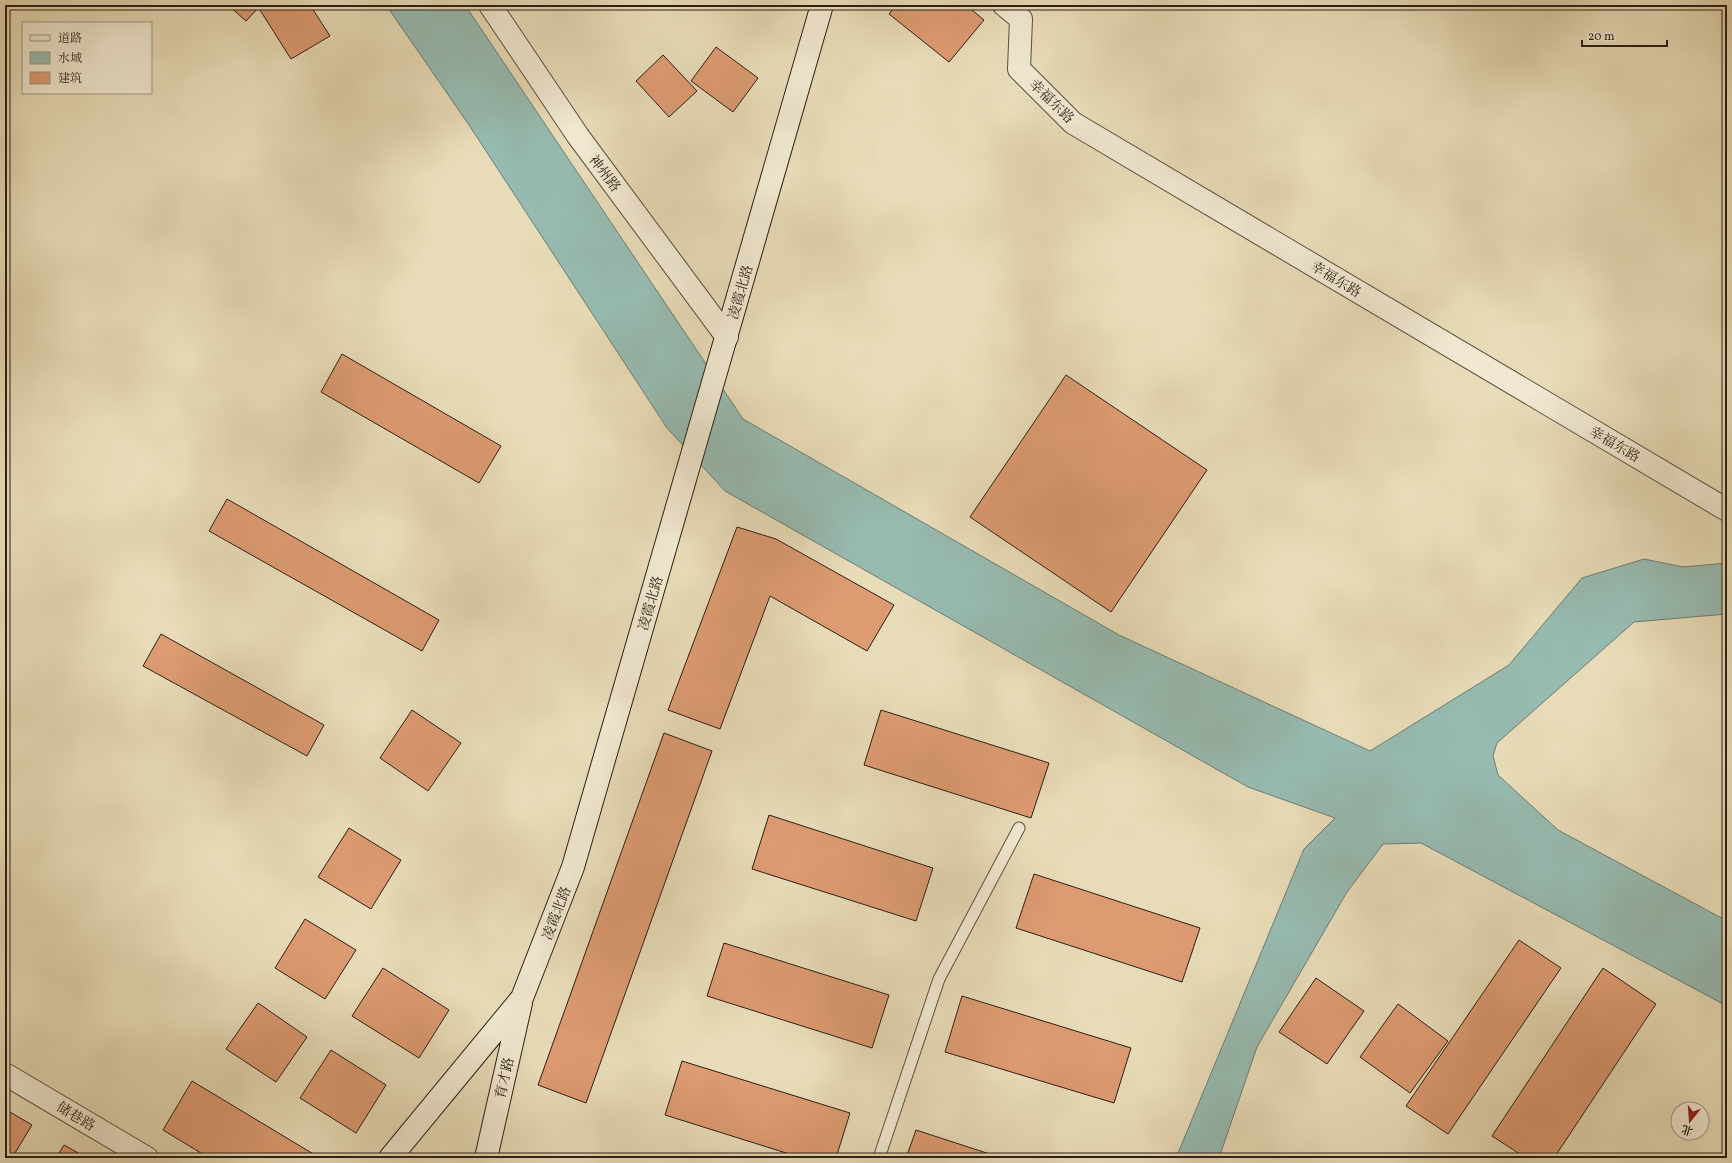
<svg xmlns="http://www.w3.org/2000/svg" width="1732" height="1163" font-family="Vollkorn,'Noto Serif SC',serif">
	<style>
		.water { fill: #97bbb1; stroke: #6c7c73 }
		.building { fill: #dd9b72; stroke: #2b1e15 }
		.lines { fill: none; stroke-linecap: round; stroke-linejoin: round }
		.lane-casing { stroke: #5a4e3e; stroke-width: 13 }
		.street-casing { stroke: #5a4e3e; stroke-width: 24 }
		.secondary-casing { stroke: #2b1e15; stroke-width: 24 }
		.lane { stroke: #f0e8d1; stroke-width: 11 }
		.street { stroke: #f0e8d1; stroke-width: 22 }
		.secondary { stroke: #f0e8d1; stroke-width: 22 }
		.labels { text-anchor: middle; stroke-width: 3; stroke-linejoin: round; paint-order: stroke }
		.street-label { font-size: 14px; fill: #2b1e15; stroke: #f0e8d1 }
	</style>
	<rect width="100%" height="100%" fill="#e8dcb8"/>
	<filter id="stains"><feTurbulence type="fractalNoise" baseFrequency=".005" numOctaves="4"/><feColorMatrix values="0 0 0 0 .2 0 0 0 0 .09 0 0 0 0 .02 0 0 0 .5 -.17"/></filter>
	<radialGradient id="worn" r=".72"><stop offset=".6" stop-color="#630" stop-opacity="0"/><stop offset="1" stop-color="#630" stop-opacity=".3"/></radialGradient>
	<path class="water" d="M386,5h79l278,414 376,216 251,116 139,-86 73,-87 62,-19 39,8 44,-4v51l-93,8 -137,121 -4,13 5,19 60,55 169,91v85l-306,-163 -38,1 -36,48 -90,155 -38,111h-43l128,-309 31,-31 -87,-31 -523,-296 -58,-63 -198,-303z"/>
	<path class="building" d="M228,5h33l-15,16z
		M268,5h42l20,31 -39,23 -31,-49z
		M896,5h70l18,15 -35,42 -60,-48z
		M716,47l42,31 -25,34 -42,-31z
		M663,55l34,36 -28,26 -33,-36z
		M342,354l159,92 -22,37 -158,-91z
		M1066,375l141,95 -96,142 -141,-95z
		M227,499l212,121 -17,31 -213,-120z
		M737,527l39,12 118,66 -27,46 -97,-55 -50,133 -52,-19z
		M161,634l163,91 -17,31 -164,-90z
		M412,710l49,33 -33,48 -48,-33z
		M881,710l168,53 -18,55 -167,-53z
		M664,733l48,18 -126,352 -48,-18z
		M769,815l164,53 -17,53 -164,-52z
		M349,828l52,32 -30,49 -53,-32z
		M1034,874l166,54 -18,54 -166,-54z
		M305,919l51,31 -31,49 -50,-31z
		M1519,940l42,28 -113,166 -42,-28z
		M724,943l165,52 -17,53 -165,-52z
		M383,968l66,42 -30,48 -67,-42z
		M1603,968l53,36 -102,154h-28l-34,-22z
		M1316,978l48,33 -37,53 -48,-32z
		M962,996l169,52 -17,55 -169,-51z
		M258,1003l49,34 -31,45 -50,-33z
		M1398,1004l50,37 -38,52 -50,-36z
		M331,1050l55,35 -30,48 -56,-35z
		M682,1061l168,52 -14,45h-34l-137,-43z
		M192,1081l128,77h-111l-46,-28z
		M5,1109l27,16 -20,33h-7z
		M916,1130l86,28h-96z
		M64,1145l23,13h-31z"/>
	<g class="lines">
		<defs>
			<path id="lane" d="M879,1158l60,-179 80,-151"/>
			<path id="street" d="M490,5l88,131 149,201
				M1004,5l17,14 -2,50 54,54 654,387
				M5,1074l142,84"/>
			<path id="secondary" d="M390,1158l132,-160 51,-131 249,-862
				M486,1158l35,-155"/>
		</defs>
		<use href="#lane" class="lane-casing"/>
		<use href="#street" class="street-casing"/>
		<use href="#secondary" class="secondary-casing"/>
		<use href="#lane" class="lane"/>
		<use href="#street" class="street"/>
		<use href="#secondary" class="secondary"/>
	</g>
	<g class="labels">
		<g class="street-label">
			<text transform="translate(1052 101) rotate(44)" y="5">幸福东路</text>
			<text transform="translate(605 173) rotate(53)" y="5">神州路</text>
			<text transform="translate(1336 279) rotate(31)" y="5">幸福东路</text>
			<text transform="translate(740 292) rotate(-74)" y="5">凌霞北路</text>
			<text transform="translate(1615 444) rotate(30)" y="5">幸福东路</text>
			<text transform="translate(650 603) rotate(-74)" y="5">凌霞北路</text>
			<text transform="translate(556 913) rotate(-69)" y="5">凌霞北路</text>
			<text transform="translate(504 1078) rotate(-77)" y="5">育才路</text>
			<text transform="translate(76 1116) rotate(31)" y="5">储巷路</text>
		</g>
	</g>
	<rect width="1732" height="1163" fill="none" stroke="#e8dcb8" stroke-width="20"/>
	<rect x="6" y="6" width="1720" height="1151" fill="none" stroke="#2b1e15" stroke-width="2"/>
	<rect x="10" y="10" width="1712" height="1143" fill="none" stroke="#2b1e15"/>
	<rect x="22" y="22" width="130" height="72" fill="#f0e8d1" stroke="#a19786"/>
	<rect x="30" y="35" width="20" height="6" fill="#f0e8d1" stroke="#a19786"/>
	<text x="58" y="42" font-size="12" fill="#2b1e15">道路</text>
	<rect x="30" y="52" width="20" height="12" fill="#97bbb1" stroke="#a19786"/>
	<text x="58" y="62" font-size="12" fill="#2b1e15">水域</text>
	<rect x="30" y="72" width="20" height="12" fill="#dd9b72" stroke="#a19786"/>
	<text x="58" y="82" font-size="12" fill="#2b1e15">建筑</text>
	<g transform="translate(1690 1121) rotate(197)"><circle r="19" fill="#f0e8d1" stroke="#a19786"/>
	<path d="M0-3L7 15L0 10L-7 15Z" fill="#8f2418"/>
	<text y="-6" font-size="11" font-weight="bold" text-anchor="middle" fill="#2b1e15">北</text>
	</g>
	<path d="M1582 40v6h85v-6" fill="none" stroke="#2b1e15" stroke-width="2"/>
	<text x="1588" y="40" font-size="12" fill="#2b1e15" stroke="#f0e8d1" stroke-width="3" paint-order="stroke">20 m</text>
	<rect width="100%" height="100%" filter="url(#stains)"/>
	<rect width="100%" height="100%" fill="url(#worn)"/>
</svg>
